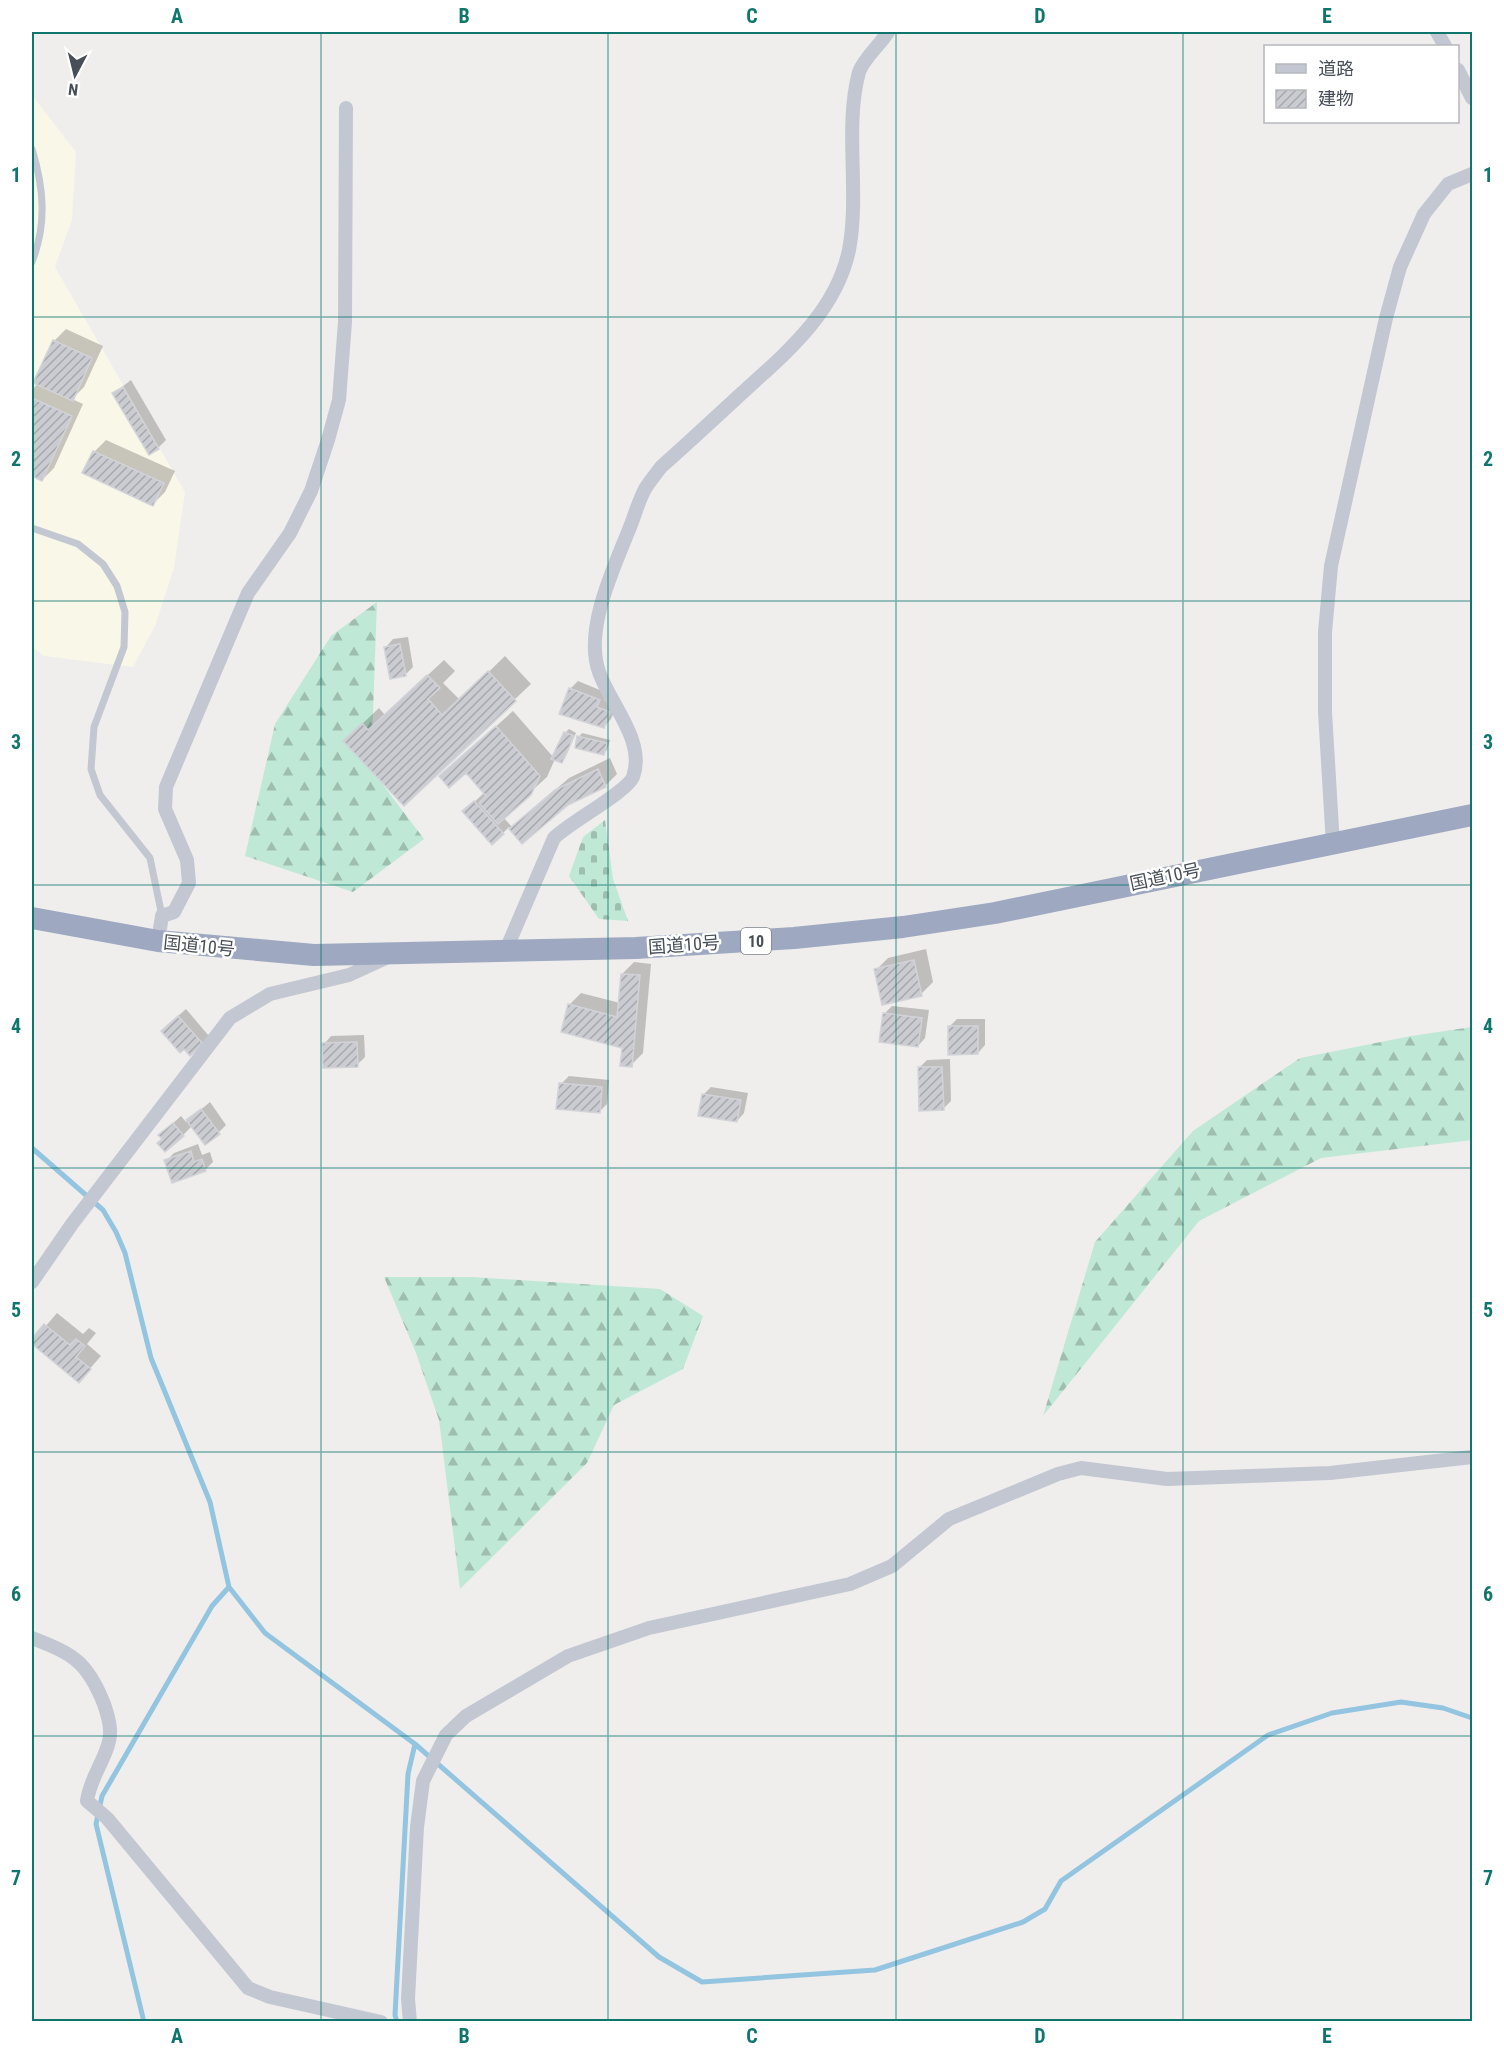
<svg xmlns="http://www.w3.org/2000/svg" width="1504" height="2053" font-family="'Roboto Condensed','Noto Sans JP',sans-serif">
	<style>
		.commercial { fill: #f9f7e8 }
		.forest { fill: url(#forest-firs) }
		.cemetery { fill: url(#cemetery-stones) }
		.shadow { fill: #0003 }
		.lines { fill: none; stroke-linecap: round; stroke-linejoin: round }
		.stream { stroke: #93c4e0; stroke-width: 5 }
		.building { fill: url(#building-hatch); stroke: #d2d3d8; stroke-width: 1.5 }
		.service { stroke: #c2c7d1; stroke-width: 7 }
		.minor { stroke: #c2c7d1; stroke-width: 14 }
		.trunk { stroke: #9ea8c0; stroke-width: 22 }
		.grid { fill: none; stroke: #0f766e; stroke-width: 1.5; stroke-opacity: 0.55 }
		.labels { text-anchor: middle; stroke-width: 5; stroke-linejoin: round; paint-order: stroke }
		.shield { fill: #fff; stroke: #7f838a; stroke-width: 1.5 }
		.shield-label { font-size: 16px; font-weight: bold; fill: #484e58 }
		.street-label { font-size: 18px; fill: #484e58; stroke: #fff }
		.neatline { fill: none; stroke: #0f766e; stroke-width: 2 }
		.grid-label { font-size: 20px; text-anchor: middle; font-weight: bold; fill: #0f766e }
	</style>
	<defs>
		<pattern id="forest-firs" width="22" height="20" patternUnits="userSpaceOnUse" patternTransform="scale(1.5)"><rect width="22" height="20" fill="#c0e8d6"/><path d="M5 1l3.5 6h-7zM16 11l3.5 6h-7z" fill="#9ebeb0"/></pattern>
		<pattern id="cemetery-stones" width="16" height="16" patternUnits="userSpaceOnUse" patternTransform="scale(1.5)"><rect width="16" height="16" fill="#c0e8d6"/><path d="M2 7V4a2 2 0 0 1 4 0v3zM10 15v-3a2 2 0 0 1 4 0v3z" fill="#9ebeb0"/></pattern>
		<pattern id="building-hatch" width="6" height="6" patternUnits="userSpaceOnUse" patternTransform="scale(1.5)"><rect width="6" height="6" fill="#cbccd1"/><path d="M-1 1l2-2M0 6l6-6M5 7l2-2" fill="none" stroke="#a7a8ac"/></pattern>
	</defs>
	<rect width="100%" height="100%" fill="#efeeed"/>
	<path class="commercial" d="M32,95l44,57 -4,68 -17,47 130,225 -11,76 -19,58 -22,41 -89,-11 -12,-9z"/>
	<path class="forest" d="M377,602l-6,167 53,70 -71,53 -108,-36 30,-132 56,-88z
		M1472,1027v113l-151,18 -122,63 -156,195 52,-174 98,-111 107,-73 111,-22z
		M384,1277h88l188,12 43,27 -20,53 -69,36 -27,58 -127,126 -21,-169 -23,-67z"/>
	<path class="cemetery" d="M605,820l8,59 15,42 -29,-2 -30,-43 14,-39z"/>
	<path class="shadow" d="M66,329l37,17 -19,41 -12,12 11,5 -29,64 -12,12 -10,-5v-85l6,-7 16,-42z
		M131,380l35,60 -8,8 -44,-55z
		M106,440l69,31 -10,21 -12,12 -69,-31 10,-21z
		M408,637l5,30 -8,8 -19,-28 7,-8z
		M505,656l26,28 -127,120 -43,-79 18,-17 6,7 59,-55 11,11 -12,12 17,17z
		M578,681l29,12 -3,7 13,5 -6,14 -7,8 -34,-38z
		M513,711l41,47 11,-25 4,-4 7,4 -11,25 -4,4 -6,-3 -8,18 -44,40 9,10 57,-49 41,-20 7,16 -12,12 -38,18 -45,38 -13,-15 -6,6 -31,-29 13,-12 -19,-21 -25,5z
		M582,733l28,7 -3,10 -3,3 -25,-16z
		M926,949l7,33 -12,12 -45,-24 12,-12z
		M634,962l17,2 -8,89 -12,12 -8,-19 -54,-41 12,-12 39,10 2,-29z
		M892,1006l37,4 -4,28 -7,8 -34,-32z
		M186,1009l23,27 -7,7 -32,-20z
		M957,1019h28v26l-7,8 -29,-26z
		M364,1035l1,22 -8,8 -33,-21 7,-8z
		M950,1059l1,42 -8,8 -24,-41 8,-8z
		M569,1076l40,4 -2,24 -8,8 -38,-28z
		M711,1087l37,6 -4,20 -7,8 -34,-26z
		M210,1102l16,23 -7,7 -27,-6 -9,9 -19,4 -4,-4 21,-19 5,6z
		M198,1144l4,11 8,-3 3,10 -8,8 -39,-9 8,-8z
		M57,1313l26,21 6,-6 7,5 -9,11 14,12 -22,25 -47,-39z
		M32,1472l2,20 -2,3z"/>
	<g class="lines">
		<path class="stream" d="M32,1148l71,62 13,22 9,21 26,105 59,144 19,85 36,46 150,111 244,213 43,25 173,-12 148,-48 22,-13 16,-28 207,-146 64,-22 69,-11 42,6 29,10
			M144,2022l-48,-198 6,-28 110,-190 17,-19
			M397,2022l-2,-7 13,-241 7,-30"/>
	</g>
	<path class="building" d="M53,340l39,18 -19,43 -40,-18z
		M123,387l36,62 -10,6 -37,-62z
		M32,398l40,18 -30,65 -10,-5z
		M93,451l71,32 -11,23 -71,-33z
		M400,644l6,32 -16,3 -6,-32z
		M488,671l28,30 -112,105 -61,-65 19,-18 6,7 59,-55 13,13 -12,11 14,16z
		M569,688l31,12 -3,7 13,5 -6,16 -45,-14z
		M496,726l44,50 -9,19 -33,29 -19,-21 7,-7 -20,-23 -17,15 -10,-12z
		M564,732l10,4 -12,27 -11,-4z
		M577,736l30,7 -3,12 -29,-7z
		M598,769l8,18 -38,18 -46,39 -13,-15 46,-39z
		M474,801l30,33 -12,11 -30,-34z
		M914,960l8,36 -40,9 -8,-36z
		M621,974l19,1 -8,92 -12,-1 2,-18 -61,-16 7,-28 49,13z
		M883,1013l39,5 -4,29 -39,-5z
		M178,1016l25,28 -13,12 -6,-7 -4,4 -19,-22z
		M948,1026h30v28l-30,1z
		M357,1042l1,25 -35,1 -1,-25z
		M918,1067h24l2,43 -25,1z
		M559,1083l43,4 -2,26 -44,-4z
		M702,1094l39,6 -4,22 -39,-6z
		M201,1109l19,25 -15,11 -19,-25z
		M173,1123l11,13 -19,16 -8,-9 5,-4 -4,-4z
		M191,1151l3,11 8,-3 4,12 -34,12 -8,-23z
		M44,1324l26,21 6,-6 9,7 -9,11 15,12 -12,14 -47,-39v-6z"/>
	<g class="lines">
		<path class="service" d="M32,149c12,39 15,75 0,113
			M32,528l46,16 25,20 14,22 8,26 -1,35 -30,80 -3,42 9,26 50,63 12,58"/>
		<path class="minor" d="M1437,32l8,14
			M1458,70l14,28
			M1333,845l-8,-133v-80l6,-66 55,-248 14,-51 24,-53 24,-30 24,-10
			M158,941l4,-25 12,-4 15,-29 -2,-23 -22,-51 1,-22 82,-194 42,-60 21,-42 17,-51 11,-40 6,-78 1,-214
			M505,952l49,-114c16,-16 73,-46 79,-61 13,-36 -23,-73 -34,-105 -15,-42 14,-102 29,-140 6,-14 10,-30 17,-43 4,-7 11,-15 16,-22 27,-24 54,-49 81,-74 44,-40 94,-81 107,-143 11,-58 -5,-123 10,-178 5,-14 21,-27 29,-40
			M32,1282l40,-58 158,-206 40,-24 79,-19 37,-17
			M32,1638c41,16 55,23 72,66 4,12 9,27 4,41 -6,20 -18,34 -21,56l20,17 141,170 22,9 111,25
			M410,2022l-2,-23 9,-172 6,-46 23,-46 20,-19 102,-60 81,-28 201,-44 42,-18 57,-47 109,-45 23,-6 86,11 163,-6 142,-16"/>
		<path class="trunk" d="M32,918l126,23 156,14 322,-7 158,-10 109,-11 92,-14 477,-98"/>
	</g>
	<path class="grid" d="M321,32v1990M608,32v1990M896,32v1990M1183,32v1990M32,317h1440M32,601h1440M32,885h1440M32,1168h1440M32,1452h1440M32,1736h1440"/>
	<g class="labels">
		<rect class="shield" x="741" y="928" width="30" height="26" rx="4.5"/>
		<g class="shield-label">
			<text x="756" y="947">10</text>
		</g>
		<g class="street-label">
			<text transform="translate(1165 877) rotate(-12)" y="6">国道10号</text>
			<text transform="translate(684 945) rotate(-4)" y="6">国道10号</text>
			<text transform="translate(199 946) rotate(6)" y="6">国道10号</text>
		</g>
	</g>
	<rect width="1504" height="2053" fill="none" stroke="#ffffff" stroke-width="66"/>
	<rect x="1264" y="45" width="195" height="78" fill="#ffffff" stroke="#b6b8bc" stroke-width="1.5"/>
	<rect x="1276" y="64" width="30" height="9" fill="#c2c7d1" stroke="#b6b8bc" stroke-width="1.5"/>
	<text x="1318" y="75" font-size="18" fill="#484e58">道路</text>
	<rect x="1276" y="90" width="30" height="18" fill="url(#building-hatch)" stroke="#b6b8bc" stroke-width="1.5"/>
	<text x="1318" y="105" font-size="18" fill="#484e58">建物</text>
	<g transform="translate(75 75) rotate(187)" stroke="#ffffff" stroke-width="4.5" paint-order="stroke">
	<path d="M0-4.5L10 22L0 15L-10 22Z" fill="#484e58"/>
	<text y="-9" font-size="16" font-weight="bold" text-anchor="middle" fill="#484e58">N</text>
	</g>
	<rect x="33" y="33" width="1438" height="1987" class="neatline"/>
	<g class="grid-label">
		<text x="177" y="23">A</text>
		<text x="464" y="23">B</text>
		<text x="752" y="23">C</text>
		<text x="1040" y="23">D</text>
		<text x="1327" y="23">E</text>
		<text x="16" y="182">1</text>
		<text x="1488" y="182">1</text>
		<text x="16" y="466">2</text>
		<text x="1488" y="466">2</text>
		<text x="16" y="749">3</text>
		<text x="1488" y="749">3</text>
		<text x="16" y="1033">4</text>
		<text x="1488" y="1033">4</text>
		<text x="16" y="1317">5</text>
		<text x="1488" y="1317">5</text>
		<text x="16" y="1601">6</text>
		<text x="1488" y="1601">6</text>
		<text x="16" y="1885">7</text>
		<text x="1488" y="1885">7</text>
		<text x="177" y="2043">A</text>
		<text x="464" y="2043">B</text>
		<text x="752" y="2043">C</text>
		<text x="1040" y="2043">D</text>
		<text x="1327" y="2043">E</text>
	</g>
</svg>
